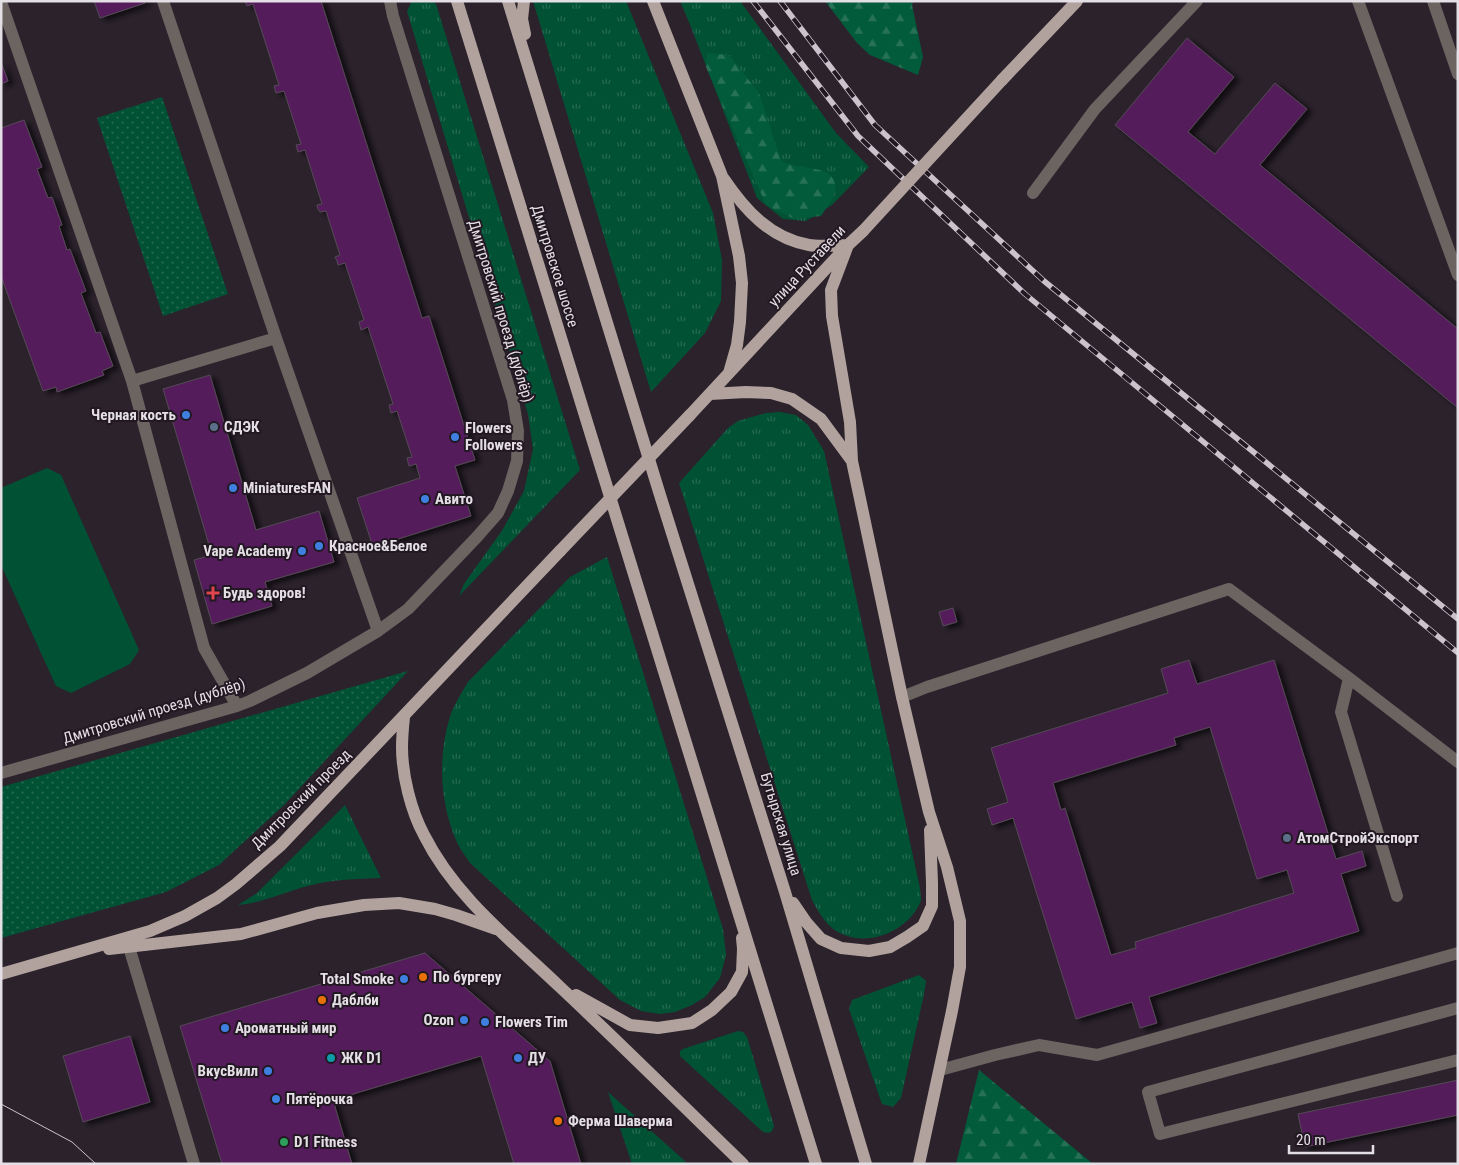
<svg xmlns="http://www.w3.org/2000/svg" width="1459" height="1165" font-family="'Roboto Condensed',sans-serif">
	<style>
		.grass { fill: url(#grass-tufts) }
		.forest { fill: url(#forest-firs) }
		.park { fill: url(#park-dots) }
		.pitch { fill: #015235 }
		.building { fill: #541f5b; stroke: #544955; fill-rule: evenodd; filter: url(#shadow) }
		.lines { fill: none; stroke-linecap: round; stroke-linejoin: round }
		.minor { stroke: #6b6461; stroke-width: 12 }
		.major { stroke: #b1a29d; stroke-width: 12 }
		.tram { stroke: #cac3cb; stroke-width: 1 }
		.rail-casing { stroke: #cac3cb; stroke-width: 5.5 }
		.rail { stroke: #211822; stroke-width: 4; stroke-dasharray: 11; stroke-linecap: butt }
		.major-bridge { stroke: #b1a29d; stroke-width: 12 }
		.shop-dot { fill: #3f7fe0; stroke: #211822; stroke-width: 2 }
		.service-dot { fill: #5c6f8a; stroke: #211822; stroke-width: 2 }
		.health-dot { fill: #e0444e; stroke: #211822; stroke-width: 2 }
		.food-dot { fill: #e8710a; stroke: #211822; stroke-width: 2 }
		.culture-dot { fill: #0f9aa8; stroke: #211822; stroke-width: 2 }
		.leisure-dot { fill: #2e9e5b; stroke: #211822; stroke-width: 2 }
		.labels { text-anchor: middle; stroke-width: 4; stroke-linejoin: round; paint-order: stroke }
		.street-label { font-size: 15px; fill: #e4dee5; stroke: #211822 }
		.poi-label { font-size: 15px; font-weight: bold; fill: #e4dee5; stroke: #211822; text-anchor: start }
	</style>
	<defs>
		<pattern id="grass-tufts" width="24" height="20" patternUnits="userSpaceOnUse" patternTransform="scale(1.25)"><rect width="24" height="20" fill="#015235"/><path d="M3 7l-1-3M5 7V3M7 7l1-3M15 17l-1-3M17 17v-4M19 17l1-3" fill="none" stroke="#266a52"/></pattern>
		<pattern id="forest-firs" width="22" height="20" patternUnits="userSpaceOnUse" patternTransform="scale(1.25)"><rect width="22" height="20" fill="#025b3b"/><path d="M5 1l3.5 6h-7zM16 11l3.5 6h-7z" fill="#277257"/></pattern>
		<pattern id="park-dots" width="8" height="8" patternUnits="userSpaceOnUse" patternTransform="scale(1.25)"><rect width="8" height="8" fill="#015235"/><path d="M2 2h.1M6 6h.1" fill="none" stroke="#266a52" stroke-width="1.8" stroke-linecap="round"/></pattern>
		<filter id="shadow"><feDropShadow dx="5.5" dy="3" stdDeviation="2.5" flood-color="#0009"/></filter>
	</defs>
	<rect width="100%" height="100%" fill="#2b222c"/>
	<path class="grass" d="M412,1h20l4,3 144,466 -121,126 5,-12 39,-55 21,-38 9,-42 -5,-35 -121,-403z
		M533,1h93l87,212 9,47 -1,41 -16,32 -54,59z
		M680,1h60l96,132 33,34 -37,38 -26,16 -23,-2 -26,-21 -66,-171z
		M780,412l16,3 12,10 16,26 96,437c0,4 1,8 1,12 -2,7 -8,15 -13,20 -19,18 -48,25 -72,11 -11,-7 -18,-20 -24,-31l-133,-417 49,-55 10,-7 28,-8z
		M607,557l116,372 3,26 -6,23 -15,19 -13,8 -17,7 -15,2 -19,-3 -21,-11 -150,-137c-5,-8 -11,-15 -14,-23 -16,-38 -18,-81 -7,-120 4,-14 12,-26 19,-38l102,-105z
		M345,805l36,73c-24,1 -49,1 -73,8 -24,6 -46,17 -70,19l19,-12z
		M919,975l7,6 -2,13 -23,104 -8,9 -11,-3 -33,-95 3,-9z
		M738,1031l5,1 4,5 27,89 -2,5 -3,2 -6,-1 -83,-76v-5l3,-2z
		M608,1092l78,70 -2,2h-52z"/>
	<path class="forest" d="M825,1h88l-1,4 11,52 -5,18 -48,-20 -13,-12z
		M707,53l22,2 30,38 22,68c14,10 60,1 54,31 -1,6 -10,18 -14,24l-27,3 -28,-14 -60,-138z
		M979,1070l114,94h-137z"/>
	<path class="park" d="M162,97l66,197 -65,22 -66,-198z
		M408,671l-123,133 -66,61 -53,27 -165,46v-151z"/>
	<path class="pitch" d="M47,468l14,7 78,175 -9,14 -59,29 -15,-7 -55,-121v-77z"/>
	<path class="building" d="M94,1h50l1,2 -45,15z
		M245,1h76l101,317 7,-2 46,144 -20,6 16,50 -98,31 -16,-49 63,-20 -4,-14 -7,2 -2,-8 5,-1 -15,-46 -6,2 -2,-8 4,-1 -25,-77 -7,3 -2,-8 5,-2 -19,-57 -7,2 -1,-4 -2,-4 5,-2 -14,-44 -6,1 -2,-3 -1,-4 5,-1 -17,-54 -7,2 -2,-7 5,-1 -17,-53 -8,2 -2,-7 5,-1 -26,-81 -6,2z
		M1187,38l47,39 -46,55 27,22 60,-71 32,26 -47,56 198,164v79l-343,-283z
		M1,62l7,19 -7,3z
		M24,120l18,47 -5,2 11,29 4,-1 10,28 -3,1 8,24 3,-1 16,42 -5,2 15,40 4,-1 13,34 -11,5 2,4 -47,17 -1,-5 -13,4 -42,-115v-148z
		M210,375l46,155 63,-19 15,51 -69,20 7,24 -60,18 -18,-64 18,-5 -49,-166z
		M953,608l4,14 -14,4 -4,-14z
		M1189,660l8,24 77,-24 62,199 26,-8 4,15 -25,8 18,57 -210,66 8,26 -17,5 -8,-26 -56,17 -63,-201 -21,7 -5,-16 21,-7 -17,-54 177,-55 -7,-24zM1210,727l47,152 30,-9 7,23 -159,49 1,6 -25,7 -46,-147 -4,2 -8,-27 123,-38 -2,-7z
		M425,953l125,108 31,103h-67l-33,-108 -148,44 19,64h-130l-42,-138z
		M130,1036l20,66 -67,20 -20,-66z
		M1458,1080v35l-153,32 -7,-33z"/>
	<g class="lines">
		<path class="minor" d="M163,1l113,337 102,293
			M1358,1l100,274
			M1433,1l25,73
			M1,2l131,379 72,267 33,58
			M1033,193l62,-84 102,-108
			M132,381l144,-43
			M1349,678l-8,34 56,184
			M902,697l25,-10 302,-98 120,89 109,84
			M1,773l236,-67 13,-5 57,-28 71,-42 30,-22 68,-71 22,-25 10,-22 9,-30 1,-30 -5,-31 -120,-384 -3,-15
			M129,947l65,217
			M1458,1008l-310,84 12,42 298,-74
			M940,1070l55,-15 44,-10 58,10 361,-102"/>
		<path class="major" d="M457,1l359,1163
			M508,1l152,494 125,397 81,272
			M524,1l-2,18 3,15
			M653,1l69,175 17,80 3,27 -2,39 -3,23 -8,28
			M1002,80l75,-79
			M724,179c21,31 46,59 85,66 12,2 27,0 39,0
			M848,245l-17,45 1,26 18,106 2,39 50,236 27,115 18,55 13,54v46l-8,44 -33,153
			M710,394l36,-2 25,1 21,6 29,20 31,42
			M690,415l158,-170 15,-14
			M404,717c-1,10 -2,20 -2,30 0,28 9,64 22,88 31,62 87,105 136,152 62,58 122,118 183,177
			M793,903l13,19 15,17 20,9 28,3 21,-4 17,-10 16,-11 9,-20v-23l-2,-53
			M109,949l132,-15 76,-21 47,-8 35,-2 36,6 21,6 40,14
			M1,974l149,-43 35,-15 32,-18 19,-14 44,-38 280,-295
			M576,995l54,30 28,3 34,-5 20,-13 19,-18 11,-20 1,-23 -1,-11"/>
		<path class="tram" d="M1,1104l71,38 24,22"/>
		<defs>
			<path id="rail" d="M753,1l105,135 167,158 433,359
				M780,1l95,124 169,156 414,338"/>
		</defs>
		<use href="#rail" class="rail-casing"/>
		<use href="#rail" class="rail"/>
		<path class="major-bridge" d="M863,231l139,-151
			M560,551l130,-136"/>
	</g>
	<g class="shop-dot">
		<circle cx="186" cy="415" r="5"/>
		<circle cx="455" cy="437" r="5"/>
		<circle cx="233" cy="488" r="5"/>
		<circle cx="425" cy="499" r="5"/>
		<circle cx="319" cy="546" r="5"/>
		<circle cx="302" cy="551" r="5"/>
		<circle cx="404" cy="979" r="5"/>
		<circle cx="464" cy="1020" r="5"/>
		<circle cx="485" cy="1022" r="5"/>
		<circle cx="225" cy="1028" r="5"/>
		<circle cx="518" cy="1058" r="5"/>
		<circle cx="268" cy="1071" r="5"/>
		<circle cx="276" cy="1099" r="5"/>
	</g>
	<g class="service-dot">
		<circle cx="214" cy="427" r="5"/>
		<circle cx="1287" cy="838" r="5"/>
	</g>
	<path class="health-dot" d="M210.5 585.5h5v5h5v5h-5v5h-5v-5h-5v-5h5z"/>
	<g class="food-dot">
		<circle cx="423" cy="977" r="5"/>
		<circle cx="322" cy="1000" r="5"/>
		<circle cx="558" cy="1121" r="5"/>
	</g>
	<circle class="culture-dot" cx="331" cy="1058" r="5"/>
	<circle class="leisure-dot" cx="284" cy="1142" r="5"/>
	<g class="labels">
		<g class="street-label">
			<text transform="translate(555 266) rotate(73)" y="5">Дмитровское шоссе</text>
			<text transform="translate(807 266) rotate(-47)" y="5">улица Руставели</text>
			<text transform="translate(501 311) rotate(73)" y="5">Дмитровский проезд (дублёр)</text>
			<text transform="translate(154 711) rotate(-17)" y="5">Дмитровский проезд (дублёр)</text>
			<text transform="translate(301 799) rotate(-45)" y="5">Дмитровский проезд</text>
			<text transform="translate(781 824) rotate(73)" y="5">Бутырская улица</text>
		</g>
		<g class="poi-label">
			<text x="176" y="420" text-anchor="end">Черная кость</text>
			<text x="224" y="432">СДЭК</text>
			<text x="465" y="433">Flowers<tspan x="465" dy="17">Followers</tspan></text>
			<text x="243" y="493">MiniaturesFAN</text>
			<text x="435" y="504">Авито</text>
			<text x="329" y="551">Красное&amp;Белое</text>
			<text x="292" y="556" text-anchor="end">Vape Academy</text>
			<text x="223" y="598">Будь здоров!</text>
			<text x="1297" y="843">АтомСтройЭкспорт</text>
			<text x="433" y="982">По бургеру</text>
			<text x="394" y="984" text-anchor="end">Total Smoke</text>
			<text x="332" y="1005">Даблби</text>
			<text x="454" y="1025" text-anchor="end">Ozon</text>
			<text x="495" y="1027">Flowers Tim</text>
			<text x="235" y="1033">Ароматный мир</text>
			<text x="341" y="1063">ЖК D1</text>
			<text x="528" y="1063">ДУ</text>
			<text x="258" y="1076" text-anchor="end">ВкусВилл</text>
			<text x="286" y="1104">Пятёрочка</text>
			<text x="568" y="1126">Ферма Шаверма</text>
			<text x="294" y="1147">D1 Fitness</text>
		</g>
	</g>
	<rect width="1459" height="1165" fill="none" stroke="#e4dee5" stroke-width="5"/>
	<path d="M1289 1145v8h84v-8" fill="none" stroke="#e4dee5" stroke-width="2.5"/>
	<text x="1296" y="1145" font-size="15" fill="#e4dee5" stroke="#211822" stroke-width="4" paint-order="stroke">20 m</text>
</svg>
